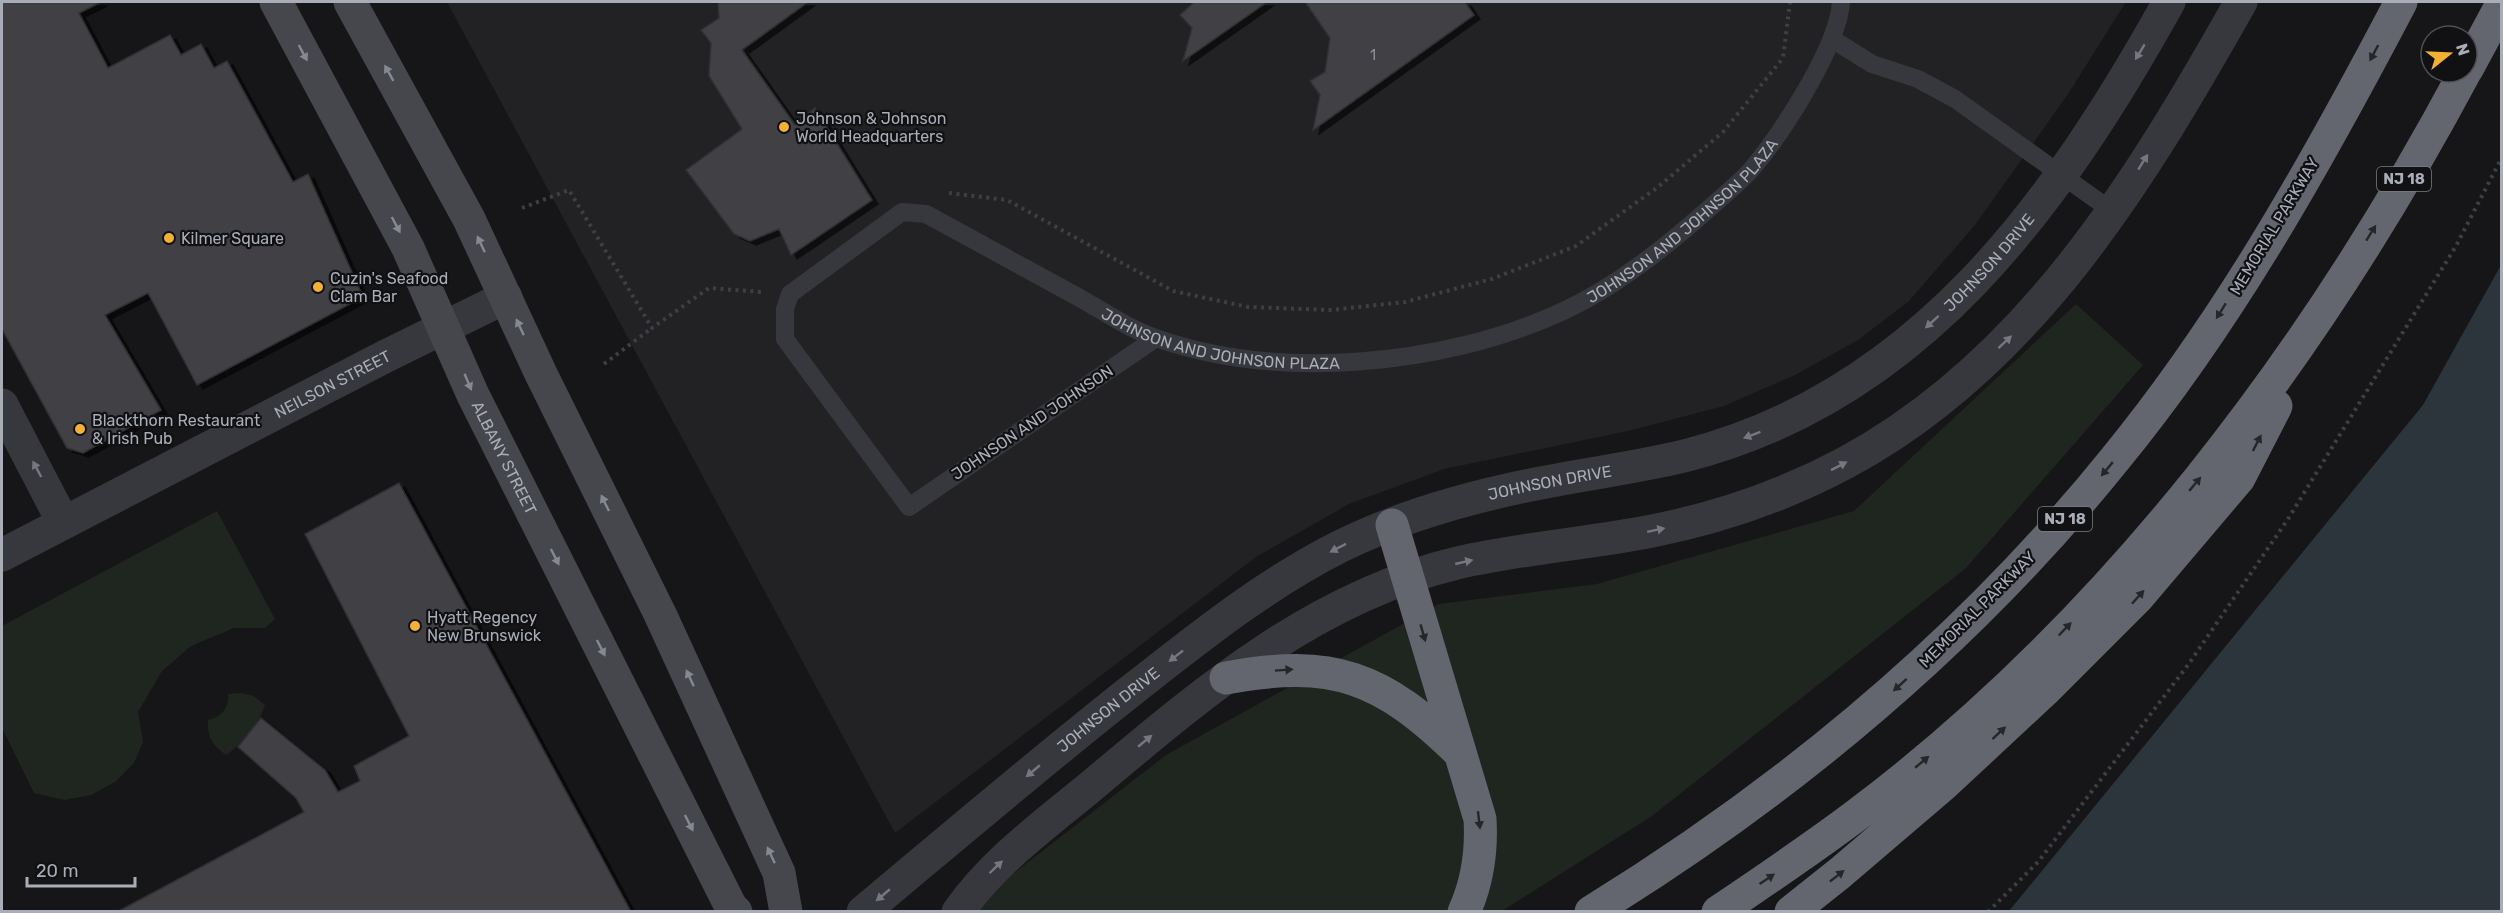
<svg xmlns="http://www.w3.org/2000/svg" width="2503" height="913" font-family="Rubik,sans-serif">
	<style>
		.built { fill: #222225 }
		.green { fill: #1e261f }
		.water { fill: #2c353c }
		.building { fill: #404145; stroke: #303034; stroke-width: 1.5; filter: url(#shadow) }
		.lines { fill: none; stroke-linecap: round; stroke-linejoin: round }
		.path { stroke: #3d3f44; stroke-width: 4; stroke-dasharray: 3 4.5; stroke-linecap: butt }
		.service { stroke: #37383d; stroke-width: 18 }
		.minor { stroke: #37383d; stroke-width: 33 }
		.tertiary { stroke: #37383d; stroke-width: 33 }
		.secondary { stroke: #45474d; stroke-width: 33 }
		.motorway { stroke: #63666e; stroke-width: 33 }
		.oneway { fill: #757881 }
		.oneway2 { fill: #858993 }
		.oneway3 { fill: #26262a }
		.poi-dot { fill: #f2b134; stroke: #111113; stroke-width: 2 }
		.labels { text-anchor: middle; stroke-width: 4.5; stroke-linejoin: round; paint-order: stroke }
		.number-label { font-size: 14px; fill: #8e929b }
		.shield { fill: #111113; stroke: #7b7e86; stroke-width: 1.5 }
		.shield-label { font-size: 15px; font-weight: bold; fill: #a8adb8 }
		.poi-label { font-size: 16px; fill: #a8adb8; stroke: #111113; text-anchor: start }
		.street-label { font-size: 16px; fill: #a8adb8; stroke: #111113 }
	</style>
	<defs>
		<filter id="shadow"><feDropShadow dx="6" dy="4" stdDeviation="0" flood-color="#0009"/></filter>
	</defs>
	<rect width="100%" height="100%" fill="#161618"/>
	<path class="built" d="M447,2h1679l-58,92 -93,131 -66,76 -51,39 -63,35 -71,31 -96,25 -184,38 -95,35 -93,53 -361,276z"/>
	<path class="green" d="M2076,304l67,61 -177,203 -314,248 -150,95 -538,1 202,-157 273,-151 158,-20 257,-73z
		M217,511l58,108 -10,9h-31l-43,18 -29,25 -24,41 5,30 -9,21 -19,19 -24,13 -27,5 -30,-7 -32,-65v-102z
		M241,693l13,3 11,9c-6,20 -22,38 -39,50 -14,-10 -19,-18 -18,-35 13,-2 22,-13 20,-26z"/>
	<path class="water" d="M2501,265v646h-492l414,-506z"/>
	<path class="building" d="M2,2h99l-22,11 29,55 62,-33 11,20 20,-11 13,24 13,-7 66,121 15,-8 55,123 -166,88 -49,-92 -43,22 56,95 -78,43 -16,-5 -65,-119z
		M718,2h90l-66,48 53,75 20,-17 57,92 -81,55 -12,-26 -29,12 -16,-7 -48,-64 56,-41 -33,-53 2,-33 -10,-13 18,-12z
		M1194,2h73l-84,59 9,-33 -12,-13z
		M1305,2h160l9,13 -161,115 7,-35 -10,-14 15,-9 5,-34z
		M399,483l232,429h-514l187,-100 -8,-14 -58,-51 23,-29 64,52 13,22 22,-11 -6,-15 55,-30 -104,-202z"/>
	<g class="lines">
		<path class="path" d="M949,193l58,7 166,91 75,16 83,3 74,-8 87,-23 84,-33 82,-59 65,-55 60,-74 7,-56
			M522,208l47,-18 83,138 57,-40 53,4
			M604,364l48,-36
			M1988,912l50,-50 150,-197 100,-146 168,-273 46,-89"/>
		<g class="service">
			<path d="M1832,39l40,25 46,15 37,20 157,112"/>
			<path id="s1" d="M1156,338l-247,169 -124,-168v-30l5,-15 112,-82 24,2c51,28 101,55 152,83 25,14 51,32 78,41 122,43 286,28 403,-25 56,-25 108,-67 154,-108 12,-11 26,-22 37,-34 30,-35 88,-123 91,-169"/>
		</g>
		<g class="minor">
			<path d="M2,405l61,117"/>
			<path id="s2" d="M2,555l384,-199 120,-59"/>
		</g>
		<g class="tertiary">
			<path id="s3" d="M863,912c91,-76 181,-153 274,-226 65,-51 130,-103 204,-140 63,-31 136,-51 205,-64 46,-9 92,-15 138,-26 235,-59 373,-253 485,-454"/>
			<path d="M958,912c35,-50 85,-86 131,-124 112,-94 223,-190 368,-225 64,-15 130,-19 195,-32 66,-13 133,-36 193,-68 185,-99 296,-284 396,-461"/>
		</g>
		<g class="secondary">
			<path id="s4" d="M276,2l132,246 65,147 258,512 5,5"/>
			<path d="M350,2l119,217 72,155 119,240 119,259 7,39"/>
		</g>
		<path class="motorway" d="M2467,69l35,-65
			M1392,525l88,294c2,33 -2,62 -16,93
			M1226,678c107,-20 156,-1 233,74
			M1591,912c198,-122 378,-272 524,-453 114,-139 203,-299 286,-457
			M1718,912c46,-31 92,-62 136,-95 258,-193 460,-462 611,-745
			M1791,912l49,-39 103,-88 101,-94 94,-94 101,-119 37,-72"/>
	</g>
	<defs><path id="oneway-solid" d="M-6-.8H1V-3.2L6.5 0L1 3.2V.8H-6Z" transform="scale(1.5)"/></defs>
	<g class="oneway">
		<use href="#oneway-solid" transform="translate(2140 52) rotate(121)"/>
		<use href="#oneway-solid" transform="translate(2143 162) rotate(-58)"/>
		<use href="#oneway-solid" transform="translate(1932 322) rotate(138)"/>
		<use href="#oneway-solid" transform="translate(2005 342) rotate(-43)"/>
		<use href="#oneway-solid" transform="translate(1752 435) rotate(159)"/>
		<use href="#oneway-solid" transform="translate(1839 466) rotate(-27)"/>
		<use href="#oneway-solid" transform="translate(37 469) rotate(-118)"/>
		<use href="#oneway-solid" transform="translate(1656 530) rotate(-12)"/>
		<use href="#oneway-solid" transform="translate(1338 548) rotate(153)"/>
		<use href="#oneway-solid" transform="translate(1464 562) rotate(-13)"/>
		<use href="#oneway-solid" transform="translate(1176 656) rotate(142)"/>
		<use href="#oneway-solid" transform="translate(1145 741) rotate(-40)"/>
		<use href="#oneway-solid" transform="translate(1033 771) rotate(140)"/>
		<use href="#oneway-solid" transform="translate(996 867) rotate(-44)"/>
		<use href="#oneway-solid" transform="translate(883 895) rotate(140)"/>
	</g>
	<g class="oneway2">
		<use href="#oneway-solid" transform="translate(303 53) rotate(62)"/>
		<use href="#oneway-solid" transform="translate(389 73) rotate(-119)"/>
		<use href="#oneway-solid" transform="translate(396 225) rotate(62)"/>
		<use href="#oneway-solid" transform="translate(481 244) rotate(-115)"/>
		<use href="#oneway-solid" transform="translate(520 327) rotate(-115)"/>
		<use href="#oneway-solid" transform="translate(468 382) rotate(67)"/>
		<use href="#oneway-solid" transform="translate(605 503) rotate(-116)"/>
		<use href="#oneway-solid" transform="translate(555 557) rotate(63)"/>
		<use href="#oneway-solid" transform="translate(601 648) rotate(63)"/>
		<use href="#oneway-solid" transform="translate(690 678) rotate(-115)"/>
		<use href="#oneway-solid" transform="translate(689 823) rotate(63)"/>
		<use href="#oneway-solid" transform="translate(771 855) rotate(-115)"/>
	</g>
	<g class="oneway3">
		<use href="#oneway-solid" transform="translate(2374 53) rotate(118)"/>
		<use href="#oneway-solid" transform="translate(2371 233) rotate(-58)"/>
		<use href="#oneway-solid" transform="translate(2221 311) rotate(122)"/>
		<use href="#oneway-solid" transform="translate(2257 443) rotate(-63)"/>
		<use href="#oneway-solid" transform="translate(2107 469) rotate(130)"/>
		<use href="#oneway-solid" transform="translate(2195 484) rotate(-50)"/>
		<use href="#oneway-solid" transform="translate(2138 597) rotate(-48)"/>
		<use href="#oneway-solid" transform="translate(2065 629) rotate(-46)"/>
		<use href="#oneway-solid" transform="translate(1423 633) rotate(74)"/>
		<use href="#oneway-solid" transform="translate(1284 670) rotate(-4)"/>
		<use href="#oneway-solid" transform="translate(1900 685) rotate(138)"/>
		<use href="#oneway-solid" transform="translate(1999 733) rotate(-43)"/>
		<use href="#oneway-solid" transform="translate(1922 762) rotate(-40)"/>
		<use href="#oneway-solid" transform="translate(1479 820) rotate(83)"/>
		<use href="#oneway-solid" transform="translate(1837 876) rotate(-38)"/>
		<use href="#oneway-solid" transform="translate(1767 879) rotate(-34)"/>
	</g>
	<g class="poi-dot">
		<circle cx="784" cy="127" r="6"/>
		<circle cx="169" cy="238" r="6"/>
		<circle cx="318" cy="287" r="6"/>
		<circle cx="80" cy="429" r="6"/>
		<circle cx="415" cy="626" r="6"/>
	</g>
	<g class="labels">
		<g class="number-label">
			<text x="1373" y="60">1</text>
		</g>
		<g class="shield">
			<rect x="2377" y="167" width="54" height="24" rx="4.5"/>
			<rect x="2038" y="507" width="54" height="24" rx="4.5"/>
		</g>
		<g class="shield-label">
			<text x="2404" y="184">NJ 18</text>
			<text x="2065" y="524">NJ 18</text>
		</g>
		<g class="poi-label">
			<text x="796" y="124">Johnson &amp; Johnson<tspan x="796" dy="18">World Headquarters</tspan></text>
			<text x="181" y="244">Kilmer Square</text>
			<text x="330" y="284">Cuzin's Seafood<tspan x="330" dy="18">Clam Bar</tspan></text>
			<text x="92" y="426">Blackthorn Restaurant<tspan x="92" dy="18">&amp; Irish Pub</tspan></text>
			<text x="427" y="623">Hyatt Regency<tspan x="427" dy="18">New Brunswick</tspan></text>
		</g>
		<g class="street-label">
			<text dy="6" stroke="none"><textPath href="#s1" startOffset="1546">JOHNSON AND JOHNSON PLAZA</textPath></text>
			<text transform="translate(2274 226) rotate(-59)" y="6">MEMORIAL PARKWAY</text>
			<text dy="6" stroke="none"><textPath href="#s3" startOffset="1326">JOHNSON DRIVE</textPath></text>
			<text dy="6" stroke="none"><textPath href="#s1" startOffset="1042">JOHNSON AND JOHNSON PLAZA</textPath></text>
			<text dy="6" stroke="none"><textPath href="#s2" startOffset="372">NEILSON STREET</textPath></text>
			<text transform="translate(1032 422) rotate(-34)" y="6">JOHNSON AND JOHNSON</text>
			<text dy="6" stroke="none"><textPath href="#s4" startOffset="510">ALBANY STREET</textPath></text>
			<text dy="6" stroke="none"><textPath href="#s3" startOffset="822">JOHNSON DRIVE</textPath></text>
			<text transform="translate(1977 609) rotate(-45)" y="6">MEMORIAL PARKWAY</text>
			<text dy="6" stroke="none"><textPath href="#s3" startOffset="318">JOHNSON DRIVE</textPath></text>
		</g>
	</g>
	<rect width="2503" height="913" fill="none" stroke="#a8adb8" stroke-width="6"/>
	<g transform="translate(2449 54) rotate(72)"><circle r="28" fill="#111113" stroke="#4d4f55" stroke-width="1.5"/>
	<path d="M0-4.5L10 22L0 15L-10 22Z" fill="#f2b134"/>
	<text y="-9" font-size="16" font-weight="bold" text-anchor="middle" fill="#a8adb8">N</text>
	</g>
	<path d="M27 877v9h108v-9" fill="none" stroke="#a8adb8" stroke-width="3"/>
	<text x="36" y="877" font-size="18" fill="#a8adb8" stroke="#111113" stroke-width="4.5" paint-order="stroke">20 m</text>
</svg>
